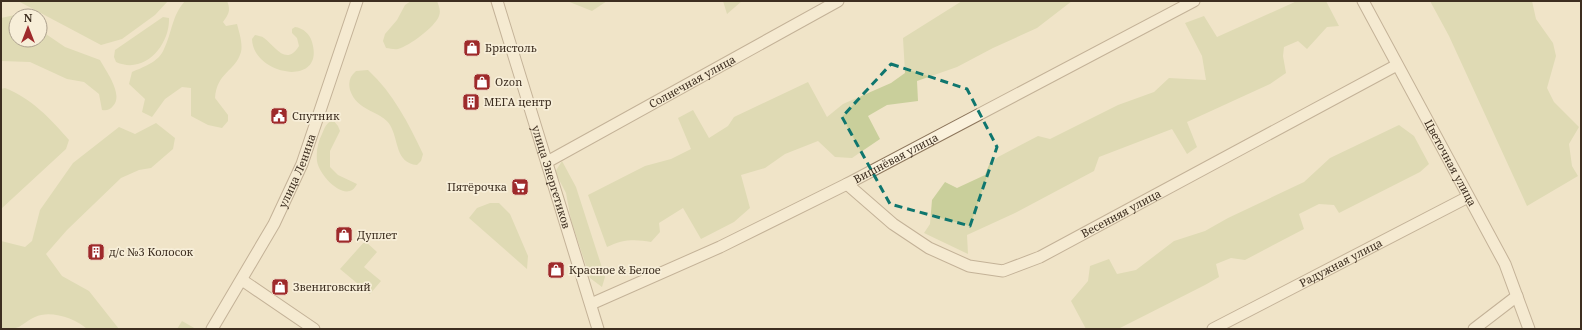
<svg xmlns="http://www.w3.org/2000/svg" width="1582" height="330" font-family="'Noto Serif',serif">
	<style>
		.green { fill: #c9cf9b }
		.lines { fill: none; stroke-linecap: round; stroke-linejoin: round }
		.minor-casing { stroke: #8d765c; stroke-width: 13 }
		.minor { stroke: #faf1dc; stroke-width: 11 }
		.marked { fill: none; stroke: #0f766e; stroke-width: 3; stroke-dasharray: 8 5; stroke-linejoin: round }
		.labels { text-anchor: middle; stroke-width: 3.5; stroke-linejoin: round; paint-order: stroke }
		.poi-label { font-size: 11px; fill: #3d2e20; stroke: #f7eed8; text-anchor: start }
		.street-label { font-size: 11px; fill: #3d2e20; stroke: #f7eed8 }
	</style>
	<rect width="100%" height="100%" fill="#f0e4c8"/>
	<path class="green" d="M18,1h150l-13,14 -33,24 -21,6z
		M185,1h42c4,9 2,13 -4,21l3,4 11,-2c2,8 6,19 4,28 -6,20 -24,20 -26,46l13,17v6l-6,7 -14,-3 -17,-9v-28l-9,-1 -17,12 -13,18 -10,-5 3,-13 -16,-15 3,-12c11,-5 27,-10 32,-23 8,-16 8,-34 21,-48z
		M411,1h26c2,5 4,10 2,15 -4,11 -30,30 -41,33 -4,1 -8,-1 -12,-1l-3,-7 2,-7 12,-14 8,-15z
		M567,1h40l-15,10z
		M723,1h19l-15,13z
		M962,1h110l-35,27 -44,20 -36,19 -40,14 1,20 -31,4 -19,11 12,23 -28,19 -17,-1 -17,-16 -33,13 -20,14 -24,7 9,33 -16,14 -33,17 -18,-31 -24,15 1,9 -9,10c-15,-3 -29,-3 -44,5l-19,-52 57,-29 26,-7 20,-10 -13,-31 15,-8 16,28 19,-12 6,-9 74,-35 19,35 16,-13 48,-21 14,-10 -2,-35z
		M1297,1h29l13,25 -12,1 -20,22 -9,-8 -14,6 -1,9 3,17 -16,11 -83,38 10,25 -10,7 -15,-25 -73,28 -5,14 -79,42 -48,22 1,19 -44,-21 6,-9 2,-24 13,-18 12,6 28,-13 4,-10 9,-8 40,-21 12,3 68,-34 36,-13 15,-14 37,2 -4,-24 -17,-33 19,-7 13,21z
		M1430,1h102l4,18 17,24 3,13 -9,32 7,14 25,25 -10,17 3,22 6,10 -51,30 -78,-170z
		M15,15l2,1 -1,24h24v-10l25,17 35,13c6,11 24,35 13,46 -3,4 -7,5 -11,4l-3,-16 -15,-12 -17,-3 -37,-17 -29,-1v-43z
		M163,17l6,1c1,27 -24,57 -53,44l-2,-5 1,-7z
		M295,27c8,1 15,7 17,15 14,46 -59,34 -60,-3l3,-4c3,1 7,1 9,3 11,8 22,29 35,8l-2,-8 -5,-5v-4z
		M368,70c25,23 41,54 55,84l-2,7 -4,4c-22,-2 -18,-25 -27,-40 -8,-14 -33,-13 -40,-35 -2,-8 0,-14 6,-19z
		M5,88c26,10 46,31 64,52l-3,9 -65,60v-120z
		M333,120l5,6 2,5 -10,20v16l8,8 19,9c-10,21 -38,-8 -40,-23 -1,-10 1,-19 5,-27 3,-7 4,-11 11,-14z
		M156,123l19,15 -2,11 -22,19 -12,2 -18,8 -54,52 -21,24 16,22 27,15 30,38h-32c-12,-11 -37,-19 -52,-12 -18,9 -11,12 -34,12v-88l24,6 7,-6 8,-31 33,-47 46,-36 16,7z
		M1399,125l15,11 15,28 -9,8 -81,41 -5,-8 -15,-1 -20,10 5,15 -59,31 -14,-2 -15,6 3,13 -14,8 -87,44h-32l-15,-28 17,-20 2,-15 19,-7 8,15 19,-4 38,-29 31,-10 23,-13 76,-36 26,-24z
		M562,161l14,26 29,90 -3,10 -12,-9 -19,-58 -5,-27 -11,-21z
		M490,203h9l11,11 18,42 -1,13 -58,-51 8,-10z
		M365,241l12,11 -13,15 17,14 -11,13 -30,-25z
		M182,321l14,8h-19z"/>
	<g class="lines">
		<defs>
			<g id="minor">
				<path id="s1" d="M497,1l101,328"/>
				<path id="s2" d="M1363,1l142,263 24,65"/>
				<path id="s3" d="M547,162l291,-161"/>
				<path id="s4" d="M847,184l46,40 36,24 40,18 34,5 37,-14 357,-192"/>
				<path d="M242,280l72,49"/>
				<path id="s5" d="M591,304l129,-57 127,-63 347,-183"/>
				<path id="s6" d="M212,329l62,-105 28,-60 55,-163"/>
				<path id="s7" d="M1213,329l255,-132"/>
				<path d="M1474,329l43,-33"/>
			</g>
		</defs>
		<use href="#minor" class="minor-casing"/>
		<use href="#minor" class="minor"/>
	</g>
	<path d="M0 0H1582V330H0ZM891,64l76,25 30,58 -27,79 -80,-22 -48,-87z" fill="#f0e4c8" fill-opacity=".55" fill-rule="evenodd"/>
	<path class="marked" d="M891,64l76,25 30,58 -27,79 -80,-22 -48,-87z"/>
	<defs>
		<symbol id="shop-square" viewBox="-11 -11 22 22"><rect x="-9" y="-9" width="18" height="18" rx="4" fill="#9e2a2b" stroke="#f7eed8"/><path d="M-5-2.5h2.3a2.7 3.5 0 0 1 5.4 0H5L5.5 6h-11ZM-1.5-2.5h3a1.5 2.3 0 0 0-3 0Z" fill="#fff"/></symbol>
		<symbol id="building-square" viewBox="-11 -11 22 22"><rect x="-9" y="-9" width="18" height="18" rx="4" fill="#9e2a2b" stroke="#f7eed8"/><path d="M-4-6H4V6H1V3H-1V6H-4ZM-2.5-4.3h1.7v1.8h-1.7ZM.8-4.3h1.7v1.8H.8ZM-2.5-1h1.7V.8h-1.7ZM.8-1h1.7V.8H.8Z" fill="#fff"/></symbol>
		<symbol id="civic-square" viewBox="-11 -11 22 22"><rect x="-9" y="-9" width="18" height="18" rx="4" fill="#9e2a2b" stroke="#f7eed8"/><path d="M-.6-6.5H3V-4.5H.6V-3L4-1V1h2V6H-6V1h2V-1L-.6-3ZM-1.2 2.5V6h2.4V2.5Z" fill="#fff"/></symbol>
		<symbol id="supermarket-square" viewBox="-11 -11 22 22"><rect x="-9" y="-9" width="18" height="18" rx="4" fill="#9e2a2b" stroke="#f7eed8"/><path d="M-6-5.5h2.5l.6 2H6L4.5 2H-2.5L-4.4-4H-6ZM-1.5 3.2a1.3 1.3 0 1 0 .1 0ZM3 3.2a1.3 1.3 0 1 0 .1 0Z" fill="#fff"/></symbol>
	</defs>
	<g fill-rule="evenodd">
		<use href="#shop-square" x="462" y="38" width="20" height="20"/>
		<use href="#shop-square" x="472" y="72" width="20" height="20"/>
		<use href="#building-square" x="461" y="92" width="20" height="20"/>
		<use href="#civic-square" x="269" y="106" width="20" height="20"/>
		<use href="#supermarket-square" x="510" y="177" width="20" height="20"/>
		<use href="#shop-square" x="334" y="225" width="20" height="20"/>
		<use href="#building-square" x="86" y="242" width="20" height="20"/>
		<use href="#shop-square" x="546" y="260" width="20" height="20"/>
		<use href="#shop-square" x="270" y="277" width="20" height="20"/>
	</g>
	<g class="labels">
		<g class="poi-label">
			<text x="485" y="52">Бристоль</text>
			<text x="495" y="86">Ozon</text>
			<text x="484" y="106">МЕГА центр</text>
			<text x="292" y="120">Спутник</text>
			<text x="507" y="191" text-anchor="end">Пятёрочка</text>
			<text x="357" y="239">Дуплет</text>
			<text x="109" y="256">д/с №3 Колосок</text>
			<text x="569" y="274">Красное &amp; Белое</text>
			<text x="293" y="291">Звениговский</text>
		</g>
		<g class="street-label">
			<text dy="4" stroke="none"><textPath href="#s3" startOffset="166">Солнечная улица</textPath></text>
			<text dy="4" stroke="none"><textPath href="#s5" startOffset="338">Вишнёвая улица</textPath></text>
			<text dy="4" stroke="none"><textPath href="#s2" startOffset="184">Цветочная улица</textPath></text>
			<text dy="4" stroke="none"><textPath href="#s6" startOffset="180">улица Ленина</textPath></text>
			<text dy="4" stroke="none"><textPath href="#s1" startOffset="184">улица Энергетиков</textPath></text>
			<text dy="4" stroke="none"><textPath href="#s4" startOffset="314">Весенняя улица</textPath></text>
			<text dy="4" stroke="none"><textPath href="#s7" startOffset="144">Радужная улица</textPath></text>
		</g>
	</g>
	<rect width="1582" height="330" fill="none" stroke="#3d2e20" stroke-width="4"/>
	<g transform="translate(28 28)"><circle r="19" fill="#f7eed8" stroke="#ada18e"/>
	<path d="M0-3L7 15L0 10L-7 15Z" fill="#9e2a2b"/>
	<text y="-6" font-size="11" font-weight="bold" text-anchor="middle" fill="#3d2e20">N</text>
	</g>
</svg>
